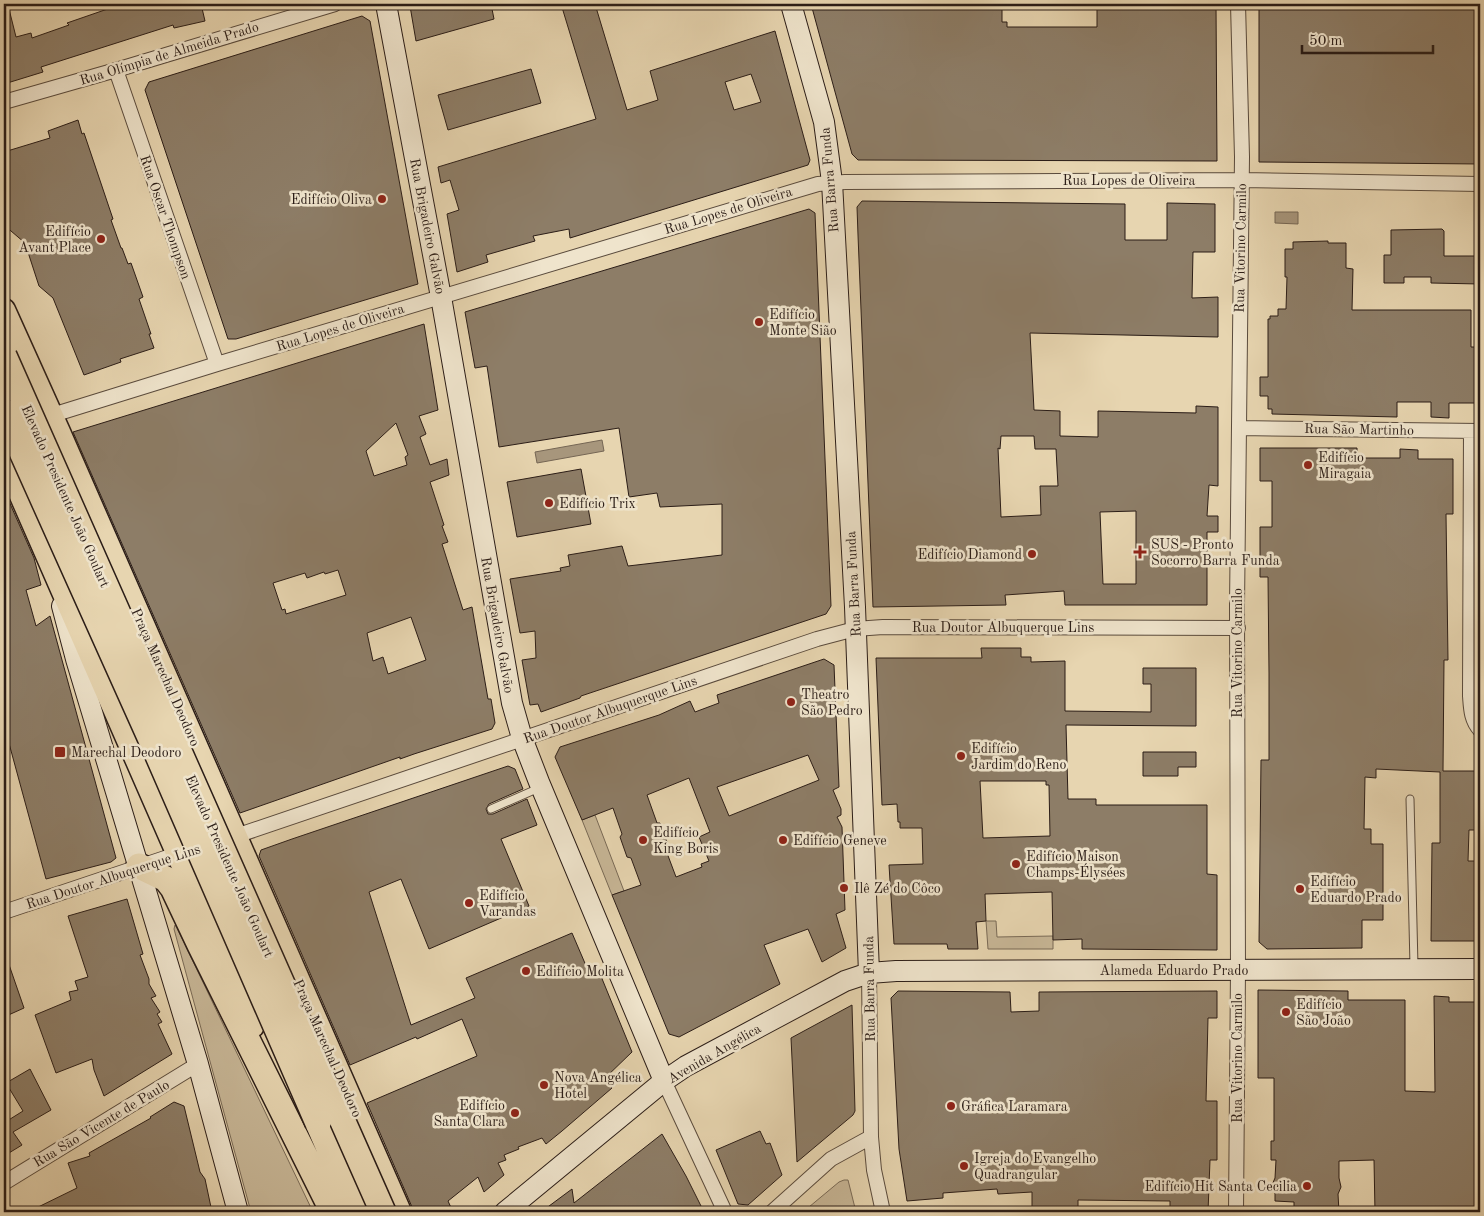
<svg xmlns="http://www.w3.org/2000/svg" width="1484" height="1216" font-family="'Old Standard TT',serif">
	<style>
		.green { fill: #c7b696; stroke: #796a56 }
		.water { fill: #a7967c; stroke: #756654 }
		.building { fill: #8d7d67; stroke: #2b1d17; fill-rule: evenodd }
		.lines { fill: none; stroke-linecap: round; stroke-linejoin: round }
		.lane-casing { stroke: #5a4b3d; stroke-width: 9 }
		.street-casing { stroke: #5a4b3d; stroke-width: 16 }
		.secondary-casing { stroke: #2b1d17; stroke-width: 22 }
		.primary-casing { stroke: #2b1d17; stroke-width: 25 }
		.highway-casing { stroke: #2b1d17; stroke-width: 28 }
		.lane { stroke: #efe4cc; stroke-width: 7 }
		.street { stroke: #efe4cc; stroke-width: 14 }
		.secondary { stroke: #efe4cc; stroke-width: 20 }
		.primary { stroke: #e7d5b0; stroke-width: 22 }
		.highway { stroke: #e7d5b0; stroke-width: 25 }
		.highway-bridge-casing { stroke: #2b1d17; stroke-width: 28; stroke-linecap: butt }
		.highway-bridge { stroke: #e7d5b0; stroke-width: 25 }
		.poi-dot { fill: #8f2418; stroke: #efe4cc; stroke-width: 2 }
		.labels { text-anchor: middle; stroke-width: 5; stroke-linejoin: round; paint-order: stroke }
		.street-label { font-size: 14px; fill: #2b1d17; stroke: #efe4cc }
		.poi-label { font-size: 14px; fill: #2b1d17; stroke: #efe4cc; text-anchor: start }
	</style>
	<rect width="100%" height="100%" fill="#e7d5b0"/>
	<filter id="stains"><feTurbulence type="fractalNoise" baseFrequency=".004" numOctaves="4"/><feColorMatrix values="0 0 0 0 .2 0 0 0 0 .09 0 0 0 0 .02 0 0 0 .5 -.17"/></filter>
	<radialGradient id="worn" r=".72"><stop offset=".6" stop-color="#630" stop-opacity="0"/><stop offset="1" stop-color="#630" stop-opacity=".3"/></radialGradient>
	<path class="green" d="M595,815l29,76 -12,4 -30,-75z
		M986,921h10l1,16 56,-1v13h-65z
		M175,925l2,3 136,284h-62l-77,-283z
		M844,1180h4l8,32h-53l36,-30z"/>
	<path class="water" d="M1275,212h23v12l-23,-1z
		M602,440l2,11 -67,12 -2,-11z"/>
	<path class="building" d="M122,4h79l4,17 -31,7 -1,-3 -132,42 2,5 -39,12v-74l5,-1 7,28 15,-4 1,5 37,-13 -2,-2z
		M418,4h73l3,15 -78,22 -6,-35z
		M561,4h34l32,106 31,-10 -8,-29 125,-40 35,129 -2,5 -238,73 -1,-9 -36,7 2,5 -49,14 2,7 -31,10 -10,-58 12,-4 -9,-30 -9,3 -3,-16 158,-48zM751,74l10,28 -27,8 -9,-28z
		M811,4h191v18h5v5h90v-23l119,1 1,156 -359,-1 -6,-6z
		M1259,4h221v160l-221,-2z
		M362,16l8,5 48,263 -182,55h-8l-83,-249 4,-8z
		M531,69l10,34 -93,27 -10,-35z
		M78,120l4,14 2,-1 29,86 -2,1 10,28h1l6,16 3,-1 12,34 -4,2 12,35h-2l5,14 -34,11 1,3 -37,13 -31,-77 -14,-12 -14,-43 -21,-18v-73l46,-14 -2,-7z
		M862,201l263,3v36h42v-37l48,1v48h-22l-1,46 26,-1v40l-188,-4 4,77 26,1v25l38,1v-26l98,2v-7l22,1v79l-9,-1 -2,31h11v16h-11v73h-142l-1,-14 -59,4 1,10 -133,2 -15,-372 -1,-28zM1001,436h33l1,13h21l2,37h-18l1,29 -40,2 -3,-69 2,1zM1136,511v73h-33l-3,-72z
		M809,209l6,4 16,393 -5,8 -245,82 -1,2 -39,14 -3,-8 -8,1 -8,-45 14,-2 -1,-27 -15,2 -10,-54 51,-8 -1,-3 10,-2 -2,-11 54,-9 6,20 94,-11v-51l-62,3 -3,-14 -28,4 -10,-69 -120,19 -12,-81 -12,2 -10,-56z
		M1442,229l2,2v25h36v28l-49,-1v-6h-27v6h-20v-28h7v-25z
		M1328,241v2h18v25l7,1 -1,41h119v37h9v56h-31v15l-18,-1v-15h-34v15l-125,-3v-5h-4v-13h-8v-19h8v-58h2v-3h8v-7h8l1,-32h-2v-28h8v-7z
		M424,324l14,86 -19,6 7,18 -6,3 10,28 17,-6 2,16 -19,7 14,43 -2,1 6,16 -6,2 21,66 9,-3 16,92h3l4,24 -3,6 -78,25 -14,5v-2l-160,56 -167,-381zM396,423l12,32 -3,2 2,8 -33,11 -8,-25zM338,570l8,25 -60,19 -1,-5 -3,1 -9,-27 32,-10 2,5 17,-6 1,2zM411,617l15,43 -38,14 -5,-17 -10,4 -6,-28z
		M1260,448h97v10h43v-9l18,1v9h35v55h-7l2,146h-4l-1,111h36l1,47 -2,-1 -1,13h-8l-1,31h12v80h-49l1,-98h8v-71l-64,-3v9l-11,-1 -1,52h7v15h12v76h-21v28l-95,1 -8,-7 2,-182h8v-87l-1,-96h-8v-50h12v-46h-12z
		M581,469l10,55 -74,13 -10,-55z
		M4,490l30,68 7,27 -15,5 10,36 14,-10 66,242 -5,4 -65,17 -42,-154z
		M981,648h40v9h10v5l34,-1v50l86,1v-28h-8v-16h53v58l-130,-1 2,74h28v6h111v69l10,1v75l-135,-1v-10l-29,1 -1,-48 -67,2 1,27 -10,1 2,27h-30l-1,-5h-53l-5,-79 34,-1 -1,-36h-22v-6h-2l-1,-18 -15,1 -6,-147h106zM980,781h66v4h3l1,51 -67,2z
		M824,659l10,6 5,122 -6,3 8,19v6l-4,2 5,10 3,83 -9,4 10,34 -24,14 -14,-33 -44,16 16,39 -101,53 -10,-3 -57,-139 29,-10 -10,-27 -4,-1 -7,-20 2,-3 -9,-26 -31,12 -27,-63 5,-10 99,-32 31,-14 5,11 24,-9 -2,-8zM808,755l11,25 -90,36 -12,-29zM689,778l21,54 -11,5 10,24 -8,3 1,3 -26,10 -12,-32 3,-3 -7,-19h-3l-10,-28z
		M1143,752h53v15h-18v9h-35z
		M508,766l7,3 8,20 -34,15 -3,5 2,5h5l34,-15 10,26 -36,14 28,67 -100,43 -28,-70 -32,13 42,133 64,-27 -9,-20 106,-45 15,35 9,-4 36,88 -28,27 8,9 -50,43 -16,13 -4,-6 -24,9 1,2 -15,6 2,5 -8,3 6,12 -20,17 -6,-15 -30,24 5,11h-40l-1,-5 -45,-104 110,-47 -15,-37 -45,20 -1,-2 -66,28 -91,-209 2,-6 31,-11z
		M127,899l16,55 -3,1 9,24v5l7,12 -5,2 9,14 -3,2 5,8 -4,2 14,30 -68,42 -10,-26 -2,-11 -36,14 -21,-58 36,-15 -2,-8 9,-2 -3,-9 13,-4 -20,-61z
		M6,956l18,52 -20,9v-60z
		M1258,990l90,1v9h57v91l30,1 -1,-96 15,1v5h31v210h-105l-1,-52 -35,1v17l2,9 -3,7 1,18h-45v-10l-19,-1v-7l-3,-9 3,-7 1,-18h-5v-19h3v-63h-16z
		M898,991l112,1 1,20 28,-1v-19l178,-1v27h-9l-2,83h11v59h-7l-2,52h-38v-11l-92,-1v12h-46v-20l-34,2 -1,-5 -54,4v5l-36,3 -8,-52 -8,-151z
		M852,1005l3,106 -2,4 -56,47 -6,-124z
		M30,1069l21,41 -38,22 9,13 -18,11v-40l3,5 16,-10 -17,-28z
		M174,1102l10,4 16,66 5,7 7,33h-184l49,-24 -9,-25 22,-7 -1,-3 62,-35 -1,-1z
		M760,1131l6,13 4,-1 12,32 -34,30 -10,-1 -22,-54z
		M662,1134l24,42 18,36h-163l31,-23 2,14z"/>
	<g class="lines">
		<defs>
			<path id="lane" d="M1410,799l4,167
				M491,809l48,-21"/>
			<path id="street" d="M116,70l101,294
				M4,102l112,-32 219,-66
				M46,417l171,-53 601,-180 27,-2 396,-2 239,4
				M1239,428l241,3
				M1471,431l-1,265c1,13 1,24 10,34
				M230,838l587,-199 38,-10 28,-2 355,1
				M4,912l179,-60
				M869,973l2,164 3,33 9,42
				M664,1081l61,131
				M4,1183l194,-119
				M772,1212l59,-53 40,-22
				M1236,1212l2,-243 -1,-363 5,-449 -4,-153"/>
			<path id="secondary" d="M386,4l55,293 71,406 10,35 17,44 125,299
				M791,4l33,118 8,60 23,425 14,366
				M62,606l14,53 122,405 40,148
				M505,1212l159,-131 22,-15 159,-85 24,-8 27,-2 584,-2"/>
			<path id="primary" d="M4,310l55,122 341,780
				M4,457l249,569"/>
			<path id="highway" d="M139,866l27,13 7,9 27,57 133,267
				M318,1123l39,89"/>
		</defs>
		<use href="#lane" class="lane-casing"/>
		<use href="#street" class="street-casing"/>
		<use href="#secondary" class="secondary-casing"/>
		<use href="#primary" class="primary-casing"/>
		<use href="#highway" class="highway-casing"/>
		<use href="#lane" class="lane"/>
		<use href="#street" class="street"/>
		<use href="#secondary" class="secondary"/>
		<use href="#primary" class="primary"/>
		<use href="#highway" class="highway"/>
		<defs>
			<path id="highway-bridge" d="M4,356l379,856
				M4,412l149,332 165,379"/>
		</defs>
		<use href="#highway-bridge" class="highway-bridge-casing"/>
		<use href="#highway-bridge" class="highway-bridge"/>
	</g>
	<g class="poi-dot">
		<circle cx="382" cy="199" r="5"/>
		<circle cx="101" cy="239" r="5"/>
		<circle cx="759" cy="322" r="5"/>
		<circle cx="1308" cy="465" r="5"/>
		<circle cx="549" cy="503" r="5"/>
		<path d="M1137.5 544.5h5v5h5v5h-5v5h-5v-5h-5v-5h5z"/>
		<circle cx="1032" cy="554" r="5"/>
		<circle cx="791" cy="702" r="5"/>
		<rect x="54" y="746" width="12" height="12" rx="2.5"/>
		<circle cx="961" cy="756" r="5"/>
		<circle cx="643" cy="840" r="5"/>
		<circle cx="783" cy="840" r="5"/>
		<circle cx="1016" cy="864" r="5"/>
		<circle cx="844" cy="888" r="5"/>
		<circle cx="1300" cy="889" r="5"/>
		<circle cx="469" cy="903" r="5"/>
		<circle cx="526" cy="971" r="5"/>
		<circle cx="1286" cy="1012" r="5"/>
		<circle cx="544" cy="1085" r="5"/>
		<circle cx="951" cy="1106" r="5"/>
		<circle cx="515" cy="1113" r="5"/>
		<circle cx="964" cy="1166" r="5"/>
		<circle cx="1307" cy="1186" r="5"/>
	</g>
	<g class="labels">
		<g class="street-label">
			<text transform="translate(169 53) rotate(-17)" y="5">Rua Olímpia de Almeida Prado</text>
			<text transform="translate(829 180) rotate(-95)" y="5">Rua Barra Funda</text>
			<text x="1129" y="185">Rua Lopes de Oliveira</text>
			<text transform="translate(728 210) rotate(-17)" y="5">Rua Lopes de Oliveira</text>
			<text transform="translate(166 217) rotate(71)" y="5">Rua Oscar Thompson</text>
			<text transform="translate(428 226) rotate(79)" y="5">Rua Brigadeiro Galvão</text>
			<text transform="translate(1240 248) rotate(-89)" y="5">Rua Vitorino Carmilo</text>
			<text transform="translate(340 327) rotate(-17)" y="5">Rua Lopes de Oliveira</text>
			<text transform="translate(1359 429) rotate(1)" y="5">Rua São Martinho</text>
			<text transform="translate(66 496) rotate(66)" y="5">Elevado Presidente João Goulart</text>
			<text transform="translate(853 584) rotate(-93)" y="5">Rua Barra Funda</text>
			<text transform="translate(498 625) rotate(80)" y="5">Rua Brigadeiro Galvão</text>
			<text x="1003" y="632">Rua Doutor Albuquerque Lins</text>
			<text transform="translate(1237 653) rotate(-90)" y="5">Rua Vitorino Carmilo</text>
			<text transform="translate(166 677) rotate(66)" y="5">Praça Marechal Deodoro</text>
			<text transform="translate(610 709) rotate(-19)" y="5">Rua Doutor Albuquerque Lins</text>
			<text transform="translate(230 866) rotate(66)" y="5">Elevado Presidente João Goulart</text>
			<text transform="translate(113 876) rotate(-18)" y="5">Rua Doutor Albuquerque Lins</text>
			<text x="1174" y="975">Alameda Eduardo Prado</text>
			<text transform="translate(869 989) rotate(-91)" y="5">Rua Barra Funda</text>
			<text transform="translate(328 1048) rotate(66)" y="5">Praça Marechal Deodoro</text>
			<text transform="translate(714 1053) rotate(-30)" y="5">Avenida Angélica</text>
			<text transform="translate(1237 1058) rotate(-90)" y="5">Rua Vitorino Carmilo</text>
			<text transform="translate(101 1123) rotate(-31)" y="5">Rua São Vicente de Paulo</text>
		</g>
		<g class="poi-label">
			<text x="372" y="204" text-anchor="end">Edifício Oliva</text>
			<text x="91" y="236" text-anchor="end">Edifício<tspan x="91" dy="16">Avant Place</tspan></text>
			<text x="769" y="319">Edifício<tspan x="769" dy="16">Monte Sião</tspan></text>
			<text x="1318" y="462">Edifício<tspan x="1318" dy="16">Miragaia</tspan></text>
			<text x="559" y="508">Edifício Trix</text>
			<text x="1151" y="549">SUS - Pronto<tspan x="1151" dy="16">Socorro Barra Funda</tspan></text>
			<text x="1022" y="559" text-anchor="end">Edifício Diamond</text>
			<text x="801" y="699">Theatro<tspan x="801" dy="16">São Pedro</tspan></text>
			<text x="971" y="753">Edifício<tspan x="971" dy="16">Jardim do Reno</tspan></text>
			<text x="71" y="757">Marechal Deodoro</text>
			<text x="653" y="837">Edifício<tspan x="653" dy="16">King Boris</tspan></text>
			<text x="793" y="845">Edifício Geneve</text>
			<text x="1026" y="861">Edifício Maison<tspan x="1026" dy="16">Champs-Élysées</tspan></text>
			<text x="1310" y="886">Edifício<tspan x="1310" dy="16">Eduardo Prado</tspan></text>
			<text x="854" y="893">Ilê Zé do Côco</text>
			<text x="479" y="900">Edifício<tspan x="479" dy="16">Varandas</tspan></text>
			<text x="536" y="976">Edifício Molita</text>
			<text x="1296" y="1009">Edifício<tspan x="1296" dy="16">São João</tspan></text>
			<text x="554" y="1082">Nova Angélica<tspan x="554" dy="16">Hotel</tspan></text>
			<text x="505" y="1110" text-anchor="end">Edifício<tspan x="505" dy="16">Santa Clara</tspan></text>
			<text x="961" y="1111">Gráfica Laramara</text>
			<text x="974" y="1163">Igreja do Evangelho<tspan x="974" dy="16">Quadrangular</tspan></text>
			<text x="1297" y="1191" text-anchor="end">Edifício Hit Santa Cecilia</text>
		</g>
	</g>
	<rect width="1484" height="1216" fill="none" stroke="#e7d5b0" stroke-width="20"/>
	<rect x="5" y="5" width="1474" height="1206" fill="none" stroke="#2b1d17" stroke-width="2.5"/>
	<rect x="10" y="10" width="1464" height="1196" fill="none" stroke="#2b1d17"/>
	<path d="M1302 45v8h131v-8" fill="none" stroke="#2b1d17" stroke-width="2.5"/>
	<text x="1309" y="45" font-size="15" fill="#2b1d17" stroke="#efe4cc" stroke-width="4" paint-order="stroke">50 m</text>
	<rect width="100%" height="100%" filter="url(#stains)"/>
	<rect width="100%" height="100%" fill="url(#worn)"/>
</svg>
